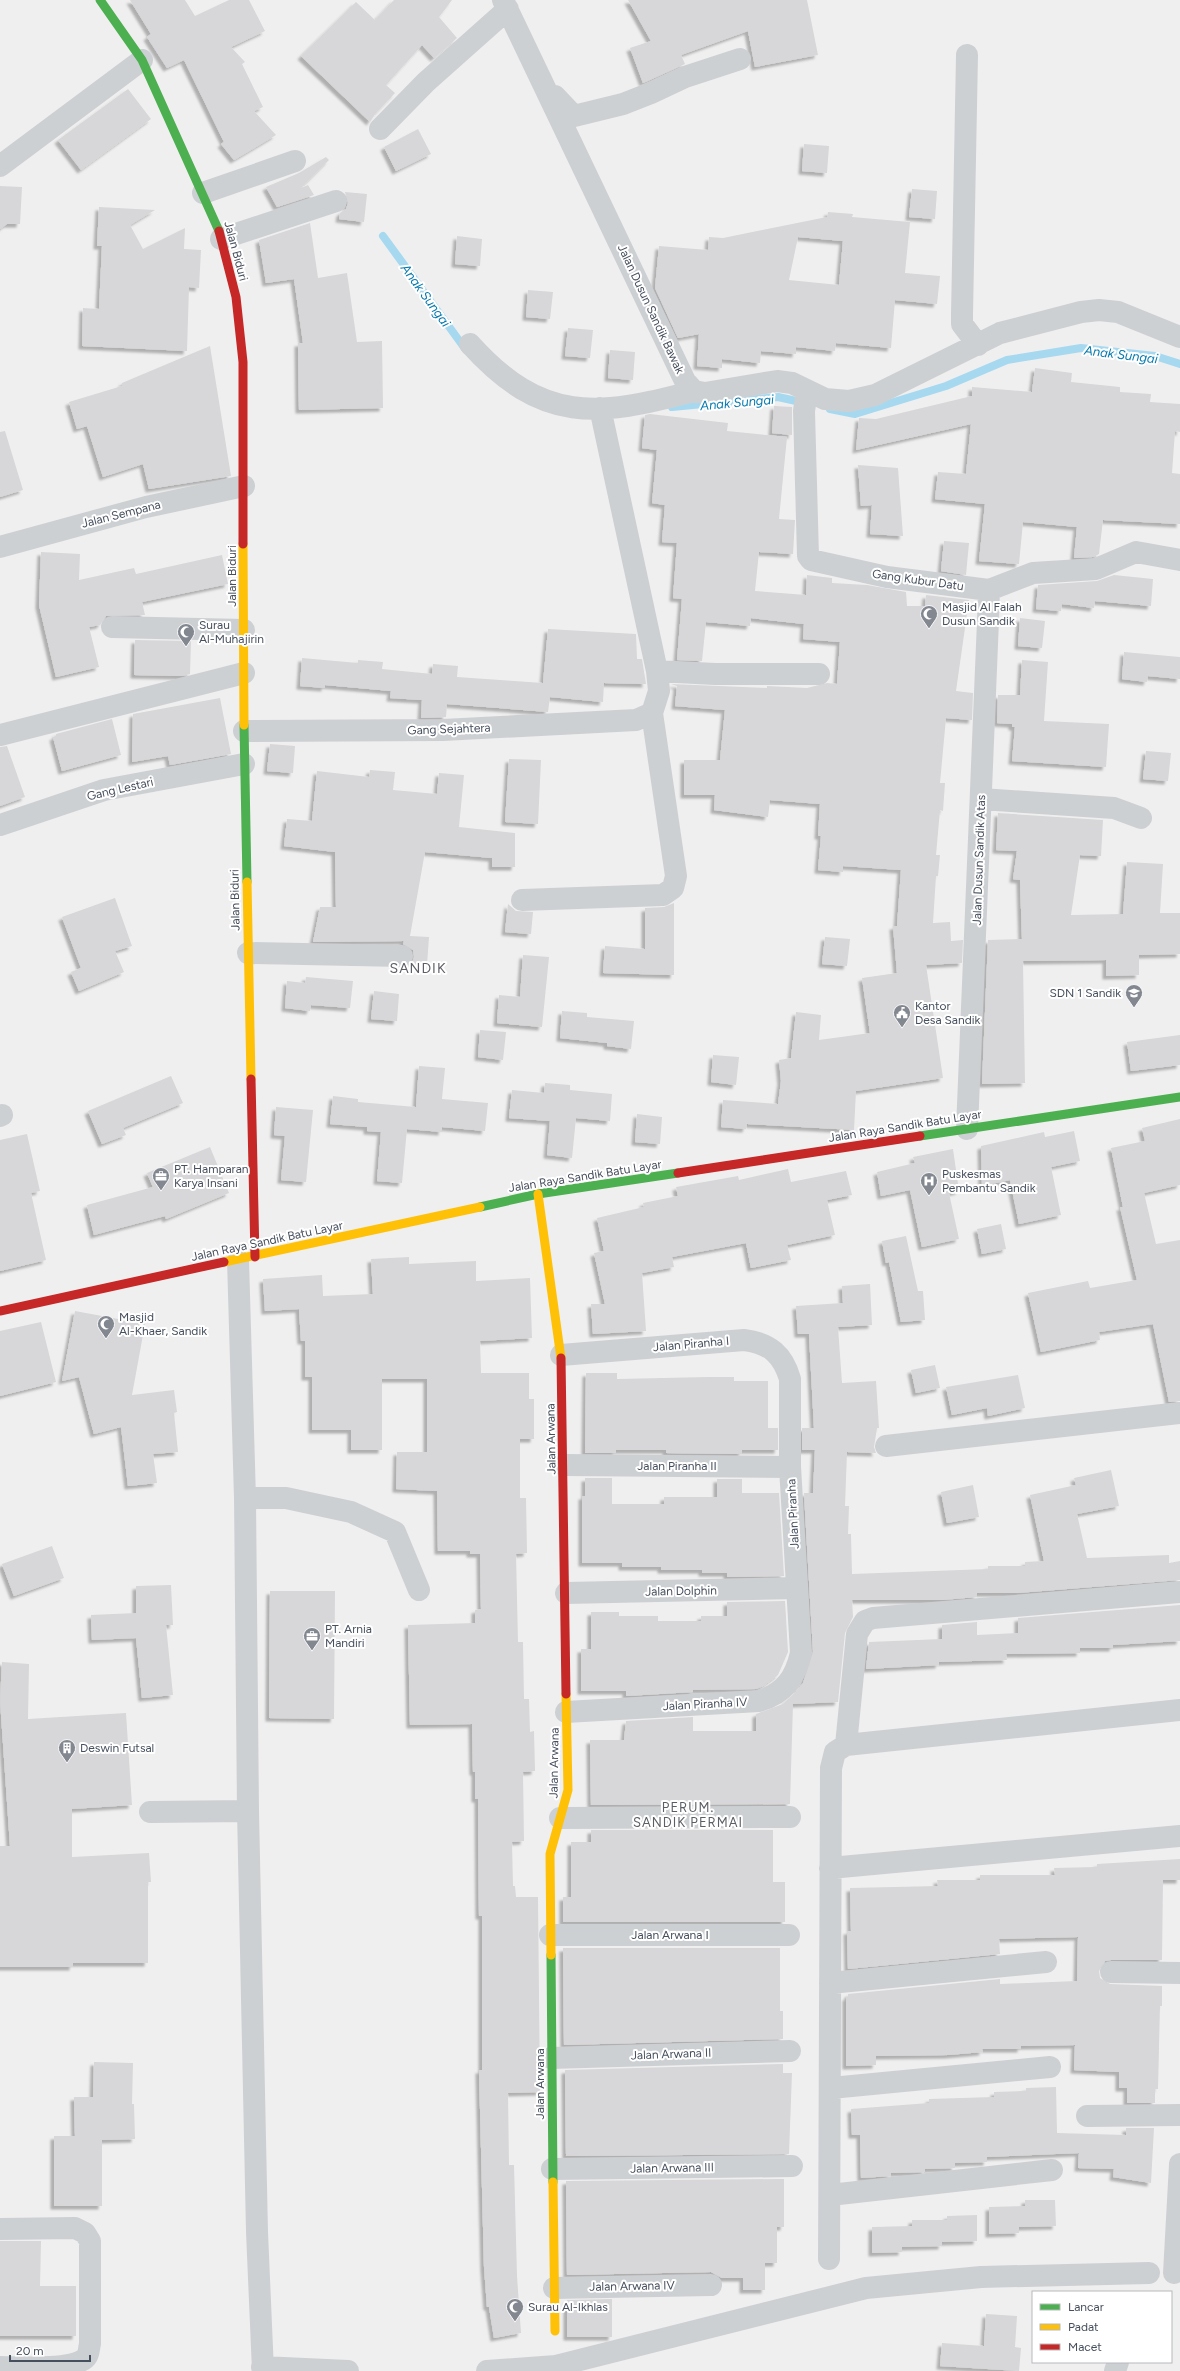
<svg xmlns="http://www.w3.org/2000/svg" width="1180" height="2371" font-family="Figtree,sans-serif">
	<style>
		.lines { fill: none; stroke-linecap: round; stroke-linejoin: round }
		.stream { stroke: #a6d9f0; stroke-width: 8 }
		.building { fill: #d7d7d9; fill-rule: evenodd; filter: url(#shadow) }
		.street { stroke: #cdd0d3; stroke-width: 22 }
		.fast { stroke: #4caf50; stroke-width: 9 }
		.slow { stroke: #ffc107; stroke-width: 9 }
		.jam { stroke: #c62828; stroke-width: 9 }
		.labels { text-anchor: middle; stroke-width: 4; stroke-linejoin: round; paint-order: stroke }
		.street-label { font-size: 12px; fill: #464f5d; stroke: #fff }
		.poi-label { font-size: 12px; fill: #464f5d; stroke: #fff; text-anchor: start }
		.water-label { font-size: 13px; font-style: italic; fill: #067aaf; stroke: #fff }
		.neighbourhood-label { font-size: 13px; letter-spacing: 1px; fill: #5b5e64; stroke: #fff }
		.quarter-label { font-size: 14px; letter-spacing: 1px; fill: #5b5e64; stroke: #fff }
	</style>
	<defs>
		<filter id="shadow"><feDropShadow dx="-3.5" dy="3.5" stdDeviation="1" flood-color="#0004"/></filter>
	</defs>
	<rect width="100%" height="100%" fill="#f0efef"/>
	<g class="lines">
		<path class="stream" d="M383,236l83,114
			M672,407l106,-10 27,6
			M830,409l25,5 91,-28 61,-26 74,-12 74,8 25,8"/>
	</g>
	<path class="building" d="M130,0h55l10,16 34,-16h20l16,31 -34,16 14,15 -3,2 21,43 -9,4 22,24 -42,25 -13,-16 3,-2 -40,-82 -17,8 -20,-31 4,-3z
		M394,0h58l-13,17 18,21 -23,20 -12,-13 -36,40 9,8 -20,21 -5,8 -69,-66 55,-54 19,18z
		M628,0h179l11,55 -63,12 -7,-36 -67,24 4,9 -42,19 -13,-35 21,-7z
		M128,89l23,30 -70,51 -23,-30z
		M418,129l13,25 -35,17 -12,-24z
		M804,144l25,2 -2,27 -25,-2z
		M326,157l3,3 -28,28 7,-3 6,10 -37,12 -11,-20 33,-14z
		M0,186l22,1 -2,37h-13l-7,5z
		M912,189l25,2 -2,28 -26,-2z
		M345,192l22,2 -3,28 -25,-3 1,-6 6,-4 2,-6z
		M99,207l56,3 -25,15 13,24 42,-21 -1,21 17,1 -2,38 -10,-1 -2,64 -105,-5 1,-38 16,1 3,-63h-5z
		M828,212l25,2 -1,3 58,5 -5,51 35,3 -3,28 -42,-4 -4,48 -55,-5 -1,8 -39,-4v7l-35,-3 -1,12 -38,-4v9l-25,-2 2,-32 -21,4 -23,-50 4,-42 49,4 1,-13 14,1 104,-21zM798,237l45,4 -4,44 -50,-5z
		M310,223l8,55 29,-5 10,69 25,-1 1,67 -84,2 -1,-67h5l-9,-64 -28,4 -7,-43z
		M457,236l25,3 -2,27 -25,-2z
		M528,290l25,2 -3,27 -24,-2z
		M568,328l25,2 -3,28 -25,-2z
		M210,346l21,130 -82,13 -6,-25 -40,13 -16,-51 -10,3 -8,-27 53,-16v-3z
		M610,350l25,2 -2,28 -25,-2z
		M1035,368l37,5 -1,9 49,5v5l31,2 -1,8 30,2v28l-5,-1 -3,42 8,1v50l-77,-4 -4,34 -6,3 -19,1 3,-31 -54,-5 -4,42 -40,-3 6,-57 -50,-5 3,-27 28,2 5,-50 -115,26 3,-32 17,1 96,-23v-9l60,5z
		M774,406l18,1v28l-20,-2z
		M650,414l78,9 -1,8 60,6 -8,82 16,1 -2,34 -34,-2 -4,39 51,4 1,-20 25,3v5l35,2 39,7 1,14h18l1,-11 43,5 -13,91 17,2 -1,27 -26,-2 -6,65h5l-2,28 -3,-1 -4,45h4l-2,21h-2l-3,47 17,-1 1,19 12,-1 -1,23 -36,2 17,113 -87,13 -2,39 -107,-6 -1,5 -25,-2 2,-27 55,4 3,-23 -2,-21 12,-2 5,-46 25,3 -2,25 51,-7 -8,-55 35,-5 -4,-47h4l4,-56 -58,-4v6l-25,-2 3,-34h-3l2,-32 -50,-4 -2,17 -54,-7 1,-15h-31v-35h36l5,-50 -50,-4 2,-20 -6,-2 96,4v-2l40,2 20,-5 10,1 3,-42 -37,-3 1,-15 -53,-6 -1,8 -44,-4 -4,39 -25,-1 5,-61 -9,-1 4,-55 -15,-1 3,-37 -13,-2 5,-53 -15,-2 3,-33z
		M5,431l18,59 -23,7v-65z
		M858,465l40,3 5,68 -33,-2 2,-29 -11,1z
		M944,541l25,2 -3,32 -25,-4z
		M41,552l39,2 -1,26 55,-12 2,6 86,-19 6,29 -86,18 3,13 -39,1 -6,9 -11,2 10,40 -43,10 -17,-72z
		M1114,575l39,4 -2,27 -56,-5 -1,7 -32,-4 -1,7 -25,-2 2,-24 59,-4z
		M1020,618l25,3 -3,27 -24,-2z
		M548,629l88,5 1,25h5l4,25 -42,-1 -1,19 -53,-5 -2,15 -101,-8 -1,13 -25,1 1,-18 -32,-2 1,-7 -66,-6v3l-25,-2 2,-28 56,5v-3l25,2 -1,7 50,5 1,-10 25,2 -1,11 86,6z
		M135,640l56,1 -1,33 -8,2 -48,-1z
		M1124,652l56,5v22l-32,-3 -1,6 -25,-3z
		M1022,660l26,2 -4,59 65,3 -3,43 -94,-6 3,-34h-3v-3l-15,-1 1,-28h22z
		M220,698l11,56 -61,11 -2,-9 -36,6 1,-48z
		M112,719l9,36 -59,16 -9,-34 3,-1v-2z
		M270,744l25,2 -2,27 -26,-2z
		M7,746l18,51 -25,9v-59z
		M1146,751l25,2 -3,28 -25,-2z
		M509,759l32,1 -3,64 -33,-2z
		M370,770l25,2 -2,18 44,4 2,-21 25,2 -5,52 56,6v34h-23v-9l-67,-6 -15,84 19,1 -2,28 -15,-2 2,-6 -1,-7 -10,-6 1,-3 -91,1 7,-35h16l-1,-55 -51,-6 3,-27 25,2 5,-50 52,6z
		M998,813l105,7 -2,36 -21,-1 -9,60 52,-1 4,-52 36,2 -3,49h20v41l-41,1v20l-33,1v-16l-83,1 2,122 -43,1 6,-144 34,-1 -2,-59 -7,-1 4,-28 -21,-1z
		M115,898l17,48 -17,5 9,21 -45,19 -8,-19 10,-4 -19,-51z
		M674,903v72l-71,-2 2,-27 40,3v-41l19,-1z
		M508,904l8,7 17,1 -2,22 -26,-2z
		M825,937l25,2 -3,27 -25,-2z
		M523,955l26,2 -7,70 -45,-4 2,-28 21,2z
		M306,977l47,4 -3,27 -39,-3 -1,6 -25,-3 2,-27 18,2z
		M374,991l25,3 -2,27 -26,-2z
		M562,1011l25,2v4l47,4 -3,28 -24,-3v-3l-47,-5z
		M480,1030l26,2 -3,28 -25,-3z
		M1180,1035v30l-49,6 -4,-29z
		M713,1055l26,2 -3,28 -25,-3z
		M419,1066l26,2 -3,31 46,4 -3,28 -43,-4v5l-35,-3 -5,54 -25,-2 4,-49 -14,-1v-4l-37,-3 3,-28 25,3v3l58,5z
		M171,1076l12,27 -60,25 3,7 -24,9 -14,-33z
		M545,1083l25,2v5l42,4 -2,27 -34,-3 -4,40 -25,-3 3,-34 -41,-3 3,-28 32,3z
		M276,1107l37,3 -7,72 -25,-2 4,-44 -11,-1z
		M637,1114l25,3 -2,27 -25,-2z
		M1180,1119v66l-36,8 12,51 24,-4v161l-11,1 -16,-78 -54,8 1,8 -59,12 -13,-59 60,-12 2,7 47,-8 -17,-73h3l-12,-59 34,-7 -3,-13z
		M1074,1131l6,30 -29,6 10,48 -42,9 -9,-44 -28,6 -1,-40 63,-14 1,5z
		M27,1134l13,57 -9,2 15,67 -46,11v-131z
		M210,1147l19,46 -63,26 -1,-3 -71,19 -7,-30 66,-18 -6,-14z
		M953,1149l6,42 -10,2 10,46 -37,8 -12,-57 -29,6 -4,-24 38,-9 -2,-6z
		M788,1169l3,13 55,-11 6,24 -25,5 8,35 -48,10 4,15 -40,8 -5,-25 -74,14 2,10 -32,6 4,58 -53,3 -2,-30h14l-11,-51 10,-2 -7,-33 47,-11 -1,-4 35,-7 -2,-9 62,-11 1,4z
		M1001,1224l5,25 -24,5 -5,-25z
		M906,1236l12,55h5l2,29 -24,2 -12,-60 -3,1 -4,-22z
		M409,1257v7l67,-3v20l54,-3 2,60 -52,3 1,32h48v26h5v40h-14v59h6l1,55 -11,1 2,88h5l1,57h5l1,33 4,-1 1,40 -12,1 1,69 -12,1 1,44h2l1,11h22l2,195 -32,1 1,72h5l3,111 4,57 -27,5 -5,-31h-2l-3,-40 -5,-197h3v-154h-3l-1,-117h-3v-27h-2l-1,-48 -62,1 -2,-100 67,-2v-13l6,-1 -1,-55h-10v-3h-32l-1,-60 -41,-2 1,-37h30v-73h-45v71h-31v-20h-39v-53h-7v-36h-4l-2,-32 -34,2 -2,-32 59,-4 1,21 50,-2 -2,-35z
		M870,1284l2,41 -34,2 4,56 34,-2 3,47h-2l-3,19 2,6 -29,-1 -2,54h4l-1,28h3l1,40 136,-5v-3h37v-4l19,-1 -14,-66 46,-10 -2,-7 37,-8 8,36 -42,8 10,44 82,-3v8l11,-2v19l-163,13h-40v4l-35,3h-90l1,17 -8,16 -7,69 -45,2 -3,100 -199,1 -1,-65h34l2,-19 67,-4v14h63v-17l27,-10 13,-12 7,-9 10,-31 -9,-159h9l2,-43h-13v-22h12l-5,-94h-11l-2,-28 47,-3 -1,-17z
		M75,1311l70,13 -13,71 42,-5 3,22 -3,1 4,39 -25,2 4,29 -29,3 -7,-59 -27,7 -15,-57 -17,4z
		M41,1322l15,60 -56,14v-65z
		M935,1365l5,23 -24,5 -5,-23z
		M586,1373h31v6l91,-2h26v4h34v47h10v22h-36v4l-76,-1v-3h-50v3h-31z
		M1018,1375l7,33 -37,8 -1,-8 -35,7 -6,-28z
		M585,1478h27v26h52v-7h53v-18h25v14h37l5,83 -57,1v-4h-25v-3h-41v-3h-39v-4h-40v-67h3z
		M973,1485l6,32 -32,6 -6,-31z
		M52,1546l12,32 -50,18 -12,-32z
		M171,1585l2,40h-7l7,70 -31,3 -6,-60 -44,2 -1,-25 45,-2v-27z
		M270,1591h65l-1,128 -65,-1z
		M785,1601l3,51 -10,23 -15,11 -7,3 -63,1v2l-67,4v-5h-45v-42h10v-37h28v4h39v5h43v-5h26v-14z
		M1180,1605v36l-67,4v3h-33v5l-74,1 1,6 -68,2v3l-73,4 3,-27 73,-3v-14l35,-3v13l41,-2v-15z
		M2,1662l27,2 -1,55 98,-6 6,92 -60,4v48l77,-4 2,29h-3v81h-75v4h-73v-121h10l-10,-146z
		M591,1830h182v52h12v40h-222v-25h8v-55h20z
		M1180,1859v21h-17l-1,80h-51l-6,1 -6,10 1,7 10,6 52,2v20h-2l-2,83h-3v14h-28v-15h-8v-16l-45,-2 1,-25 -54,1v3h-39l1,3 -35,3 -72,1v9l-30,1v-69h2v-3l152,-15v5l77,-3 1,-44 -79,2 1,15 -152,15 -1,-38h4l-1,-43 88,-2 -1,-6h43v-5h75l-1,-7 43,-1v-3z
		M563,1948h217v63h3v28l-219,6z
		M94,2062l39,1 -1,41h2l1,35 -33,1v66h-48v-70h21l-1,-39h19z
		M783,2064v9h9l-3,81 -223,2 -1,-86z
		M1056,2087l1,46 69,2v-7h28l-3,55 -38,-6 1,-8 -36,-1 1,-15 -92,4v5l-32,1v5l-30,1v3l-34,1v3l-30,2 -1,-43h-8l-1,-26 78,-6v-4l65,-2v-5l32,-1v-3z
		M784,2179v48h-7v36h-12v27h-22v-12h-21l-11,-6 -144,3 -1,-94z
		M1025,2200h30l1,26 -37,1v6l-30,1v-27l36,-1z
		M977,2215v26l-35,1v4l-40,1v5l-30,1v-26l40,-1v-6h35v-4z
		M0,2241h41l-1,45h36v50h-76z
		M612,2299v38h-45v-37z
		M986,2314l31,2 -2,31 6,1 -2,23 -79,-5 2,-23 42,3z"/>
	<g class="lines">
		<path class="street" d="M503,0l182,381 9,10 11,2 72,-12 15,2 33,16 24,2 26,-6 125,-62 81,-21 18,-2 19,2 62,25
			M967,55l-5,260v9l16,21
			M555,96l19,20 49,-12 28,-11 34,-16 55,-18
			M380,129l46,-47 82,-73
			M0,166l142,-106
			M203,193l92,-32
			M221,239l115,-38
			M470,344c72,80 127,73 224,47
			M807,391l-3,20 4,145 3,4 76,17 102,13 44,-17 63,-4 40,-17 44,8
			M0,547l146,-40 98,-21
			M112,627l132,3
			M657,671l58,3h104
			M244,731l199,-1 193,-10 16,-7
			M0,735l244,-62
			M981,799l133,9 27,10
			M0,825l104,-35 140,-26
			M522,900l141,-5 10,-7 3,-12 -24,-163 7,-22 -2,-20 -57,-263
			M248,953l154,3
			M0,1116l2,-1
			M967,1129c8,-179 16,-359 22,-539
			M238,1260l7,238 3,313 9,421 6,139
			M561,1355l183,-15c26,3 39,15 46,39v88l11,186c-6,25 -16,40 -42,48l-193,11
			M886,1446l294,-33
			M564,1465l226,2
			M245,1498h41l65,14 44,20 24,58
			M566,1593l231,-5
			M846,1745l11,-111 8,-13 8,-3 307,-26
			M150,1812l98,-1
			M560,1818l230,-1
			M830,1868l350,-32
			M550,1935h239
			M1111,1972l69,1
			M830,1983l216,-21
			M551,2058l239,-7
			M831,2088l219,-21
			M1087,2116l93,-1
			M552,2169l240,-3
			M830,2195l222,-25
			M0,2229l75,-1 10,5 5,8v103c-1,3 -1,9 -3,12 -8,15 -69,11 -87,11
			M829,2259l2,-491 4,-16 11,-7 334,-35
			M1174,2273l6,-109
			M554,2288l157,-3
			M262,2367l86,4
			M487,2371l69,-5 310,-78 115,-11 168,-4
			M1115,2371l3,-9"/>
		<path class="fast" d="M100,0l42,60 77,171
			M244,725l3,157
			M920,1136l260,-39
			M480,1207l58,-13 140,-21
			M551,1955l2,227"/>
		<path class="slow" d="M243,544l1,181
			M247,882l4,197
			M538,1194l23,164
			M224,1262l256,-55
			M551,1955l-1,-101 18,-64 -2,-96
			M553,2182l2,149"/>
		<path class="jam" d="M219,231l17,66 7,65v182
			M251,1079l4,178
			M678,1173l242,-37
			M0,1311l224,-49
			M561,1358l5,336"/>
	</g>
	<defs>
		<symbol id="mosque-pin" viewBox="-11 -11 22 30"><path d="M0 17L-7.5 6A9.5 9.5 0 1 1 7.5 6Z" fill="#828790" stroke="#fff"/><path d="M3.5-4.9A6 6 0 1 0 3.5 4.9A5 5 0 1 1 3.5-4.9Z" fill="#fff"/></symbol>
		<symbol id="school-pin" viewBox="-11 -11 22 30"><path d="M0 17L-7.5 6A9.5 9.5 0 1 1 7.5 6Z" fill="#828790" stroke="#fff"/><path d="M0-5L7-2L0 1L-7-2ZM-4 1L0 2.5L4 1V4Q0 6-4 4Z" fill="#fff"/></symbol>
		<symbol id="civic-pin" viewBox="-11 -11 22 30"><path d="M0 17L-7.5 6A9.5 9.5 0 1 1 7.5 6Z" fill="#828790" stroke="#fff"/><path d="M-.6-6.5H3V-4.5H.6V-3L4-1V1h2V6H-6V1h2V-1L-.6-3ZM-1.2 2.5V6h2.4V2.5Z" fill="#fff"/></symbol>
		<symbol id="office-pin" viewBox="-11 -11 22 30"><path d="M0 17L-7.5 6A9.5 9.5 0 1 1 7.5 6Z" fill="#828790" stroke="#fff"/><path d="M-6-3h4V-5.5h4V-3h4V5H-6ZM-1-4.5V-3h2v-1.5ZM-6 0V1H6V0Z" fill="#fff"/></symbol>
		<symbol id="hospital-pin" viewBox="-11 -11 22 30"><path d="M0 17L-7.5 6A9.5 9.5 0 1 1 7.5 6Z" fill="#828790" stroke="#fff"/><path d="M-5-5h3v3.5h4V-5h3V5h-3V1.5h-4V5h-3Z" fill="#fff"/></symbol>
		<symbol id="building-pin" viewBox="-11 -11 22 30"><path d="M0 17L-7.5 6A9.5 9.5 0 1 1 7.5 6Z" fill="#828790" stroke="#fff"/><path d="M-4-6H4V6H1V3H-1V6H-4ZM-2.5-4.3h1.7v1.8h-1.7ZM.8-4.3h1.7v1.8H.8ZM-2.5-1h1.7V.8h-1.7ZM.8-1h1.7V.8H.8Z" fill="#fff"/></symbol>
	</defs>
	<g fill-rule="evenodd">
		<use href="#mosque-pin" x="919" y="604" width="20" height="27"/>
		<use href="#mosque-pin" x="176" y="622" width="20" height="27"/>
		<use href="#school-pin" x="1124" y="983" width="20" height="27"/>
		<use href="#civic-pin" x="892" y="1003" width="20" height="27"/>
		<use href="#office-pin" x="151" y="1166" width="20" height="27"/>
		<use href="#hospital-pin" x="919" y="1171" width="20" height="27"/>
		<use href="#mosque-pin" x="96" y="1314" width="20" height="27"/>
		<use href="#office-pin" x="302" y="1626" width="20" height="27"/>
		<use href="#building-pin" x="57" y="1738" width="20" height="27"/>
		<use href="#mosque-pin" x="505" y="2297" width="20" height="27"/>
	</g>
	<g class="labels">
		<g class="street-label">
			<text transform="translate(236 251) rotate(75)" y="4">Jalan Biduri</text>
			<text transform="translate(651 309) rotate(65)" y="4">Jalan Dusun Sandik Bawak</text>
			<text transform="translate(121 514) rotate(-14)" y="4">Jalan Sempana</text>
			<text transform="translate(232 576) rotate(-90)" y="4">Jalan Biduri</text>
			<text transform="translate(918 580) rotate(8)" y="4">Gang Kubur Datu</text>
			<text transform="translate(449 729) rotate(-2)" y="4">Gang Sejahtera</text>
			<text transform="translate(120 789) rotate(-13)" y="4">Gang Lestari</text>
			<text transform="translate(979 860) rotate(-88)" y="4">Jalan Dusun Sandik Atas</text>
			<text transform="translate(235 900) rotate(-91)" y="4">Jalan Biduri</text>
			<text transform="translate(905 1126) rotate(-9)" y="4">Jalan Raya Sandik Batu Layar</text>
			<text transform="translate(585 1176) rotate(-9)" y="4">Jalan Raya Sandik Batu Layar</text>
			<text transform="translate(267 1241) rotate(-12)" y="4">Jalan Raya Sandik Batu Layar</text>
			<text transform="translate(691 1344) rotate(-5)" y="4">Jalan Piranha I</text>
			<text transform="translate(551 1439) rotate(-91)" y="4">Jalan Arwana</text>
			<text x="677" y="1470">Jalan Piranha II</text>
			<text transform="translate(793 1514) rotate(-93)" y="4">Jalan Piranha</text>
			<text transform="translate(681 1591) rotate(-1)" y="4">Jalan Dolphin</text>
			<text transform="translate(705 1704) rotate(-3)" y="4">Jalan Piranha IV</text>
			<text transform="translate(554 1763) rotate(-89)" y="4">Jalan Arwana</text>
			<text x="670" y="1939">Jalan Arwana I</text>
			<text transform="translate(671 2054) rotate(-2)" y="4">Jalan Arwana II</text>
			<text transform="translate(540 2084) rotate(-90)" y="4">Jalan Arwana</text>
			<text transform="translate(672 2168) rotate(-1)" y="4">Jalan Arwana III</text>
			<text transform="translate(632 2286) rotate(-1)" y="4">Jalan Arwana IV</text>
		</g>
		<g class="poi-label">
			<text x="942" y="611">Masjid Al Falah<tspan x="942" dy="14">Dusun Sandik</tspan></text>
			<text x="199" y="629">Surau<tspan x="199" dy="14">Al-Muhajirin</tspan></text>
			<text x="1121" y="997" text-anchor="end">SDN 1 Sandik</text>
			<text x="915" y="1010">Kantor<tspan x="915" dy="14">Desa Sandik</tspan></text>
			<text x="174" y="1173">PT. Hamparan<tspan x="174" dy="14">Karya Insani</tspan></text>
			<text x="942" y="1178">Puskesmas<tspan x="942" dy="14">Pembantu Sandik</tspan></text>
			<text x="119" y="1321">Masjid<tspan x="119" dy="14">Al-Khaer, Sandik</tspan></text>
			<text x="325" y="1633">PT. Arnia<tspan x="325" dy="14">Mandiri</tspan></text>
			<text x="80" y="1752">Deswin Futsal</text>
			<text x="528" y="2311">Surau Al-Ikhlas</text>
		</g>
		<g class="water-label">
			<text transform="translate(426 295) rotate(54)" y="5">Anak Sungai</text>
			<text transform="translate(1121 354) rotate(7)" y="5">Anak Sungai</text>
			<text transform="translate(737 402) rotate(-5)" y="5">Anak Sungai</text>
		</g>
		<g class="neighbourhood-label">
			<text x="688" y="1812">PERUM.<tspan x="688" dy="15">SANDIK PERMAI</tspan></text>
		</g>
		<g class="quarter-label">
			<text x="418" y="973">SANDIK</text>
		</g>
	</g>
	<rect x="1032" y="2291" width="140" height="72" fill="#ffffff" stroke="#b5b9be"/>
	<rect x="1040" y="2304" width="20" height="6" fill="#4caf50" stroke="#b5b9be"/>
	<text x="1068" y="2311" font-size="12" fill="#464f5d">Lancar</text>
	<rect x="1040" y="2324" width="20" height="6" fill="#ffc107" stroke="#b5b9be"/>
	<text x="1068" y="2331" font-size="12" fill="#464f5d">Padat</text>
	<rect x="1040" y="2344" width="20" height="6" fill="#c62828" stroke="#b5b9be"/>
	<text x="1068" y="2351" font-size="12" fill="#464f5d">Macet</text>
	<path d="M10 2355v6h80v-6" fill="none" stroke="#464f5d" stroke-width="2"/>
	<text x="16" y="2355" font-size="12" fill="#464f5d" stroke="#ffffff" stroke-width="3" paint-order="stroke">20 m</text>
</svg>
